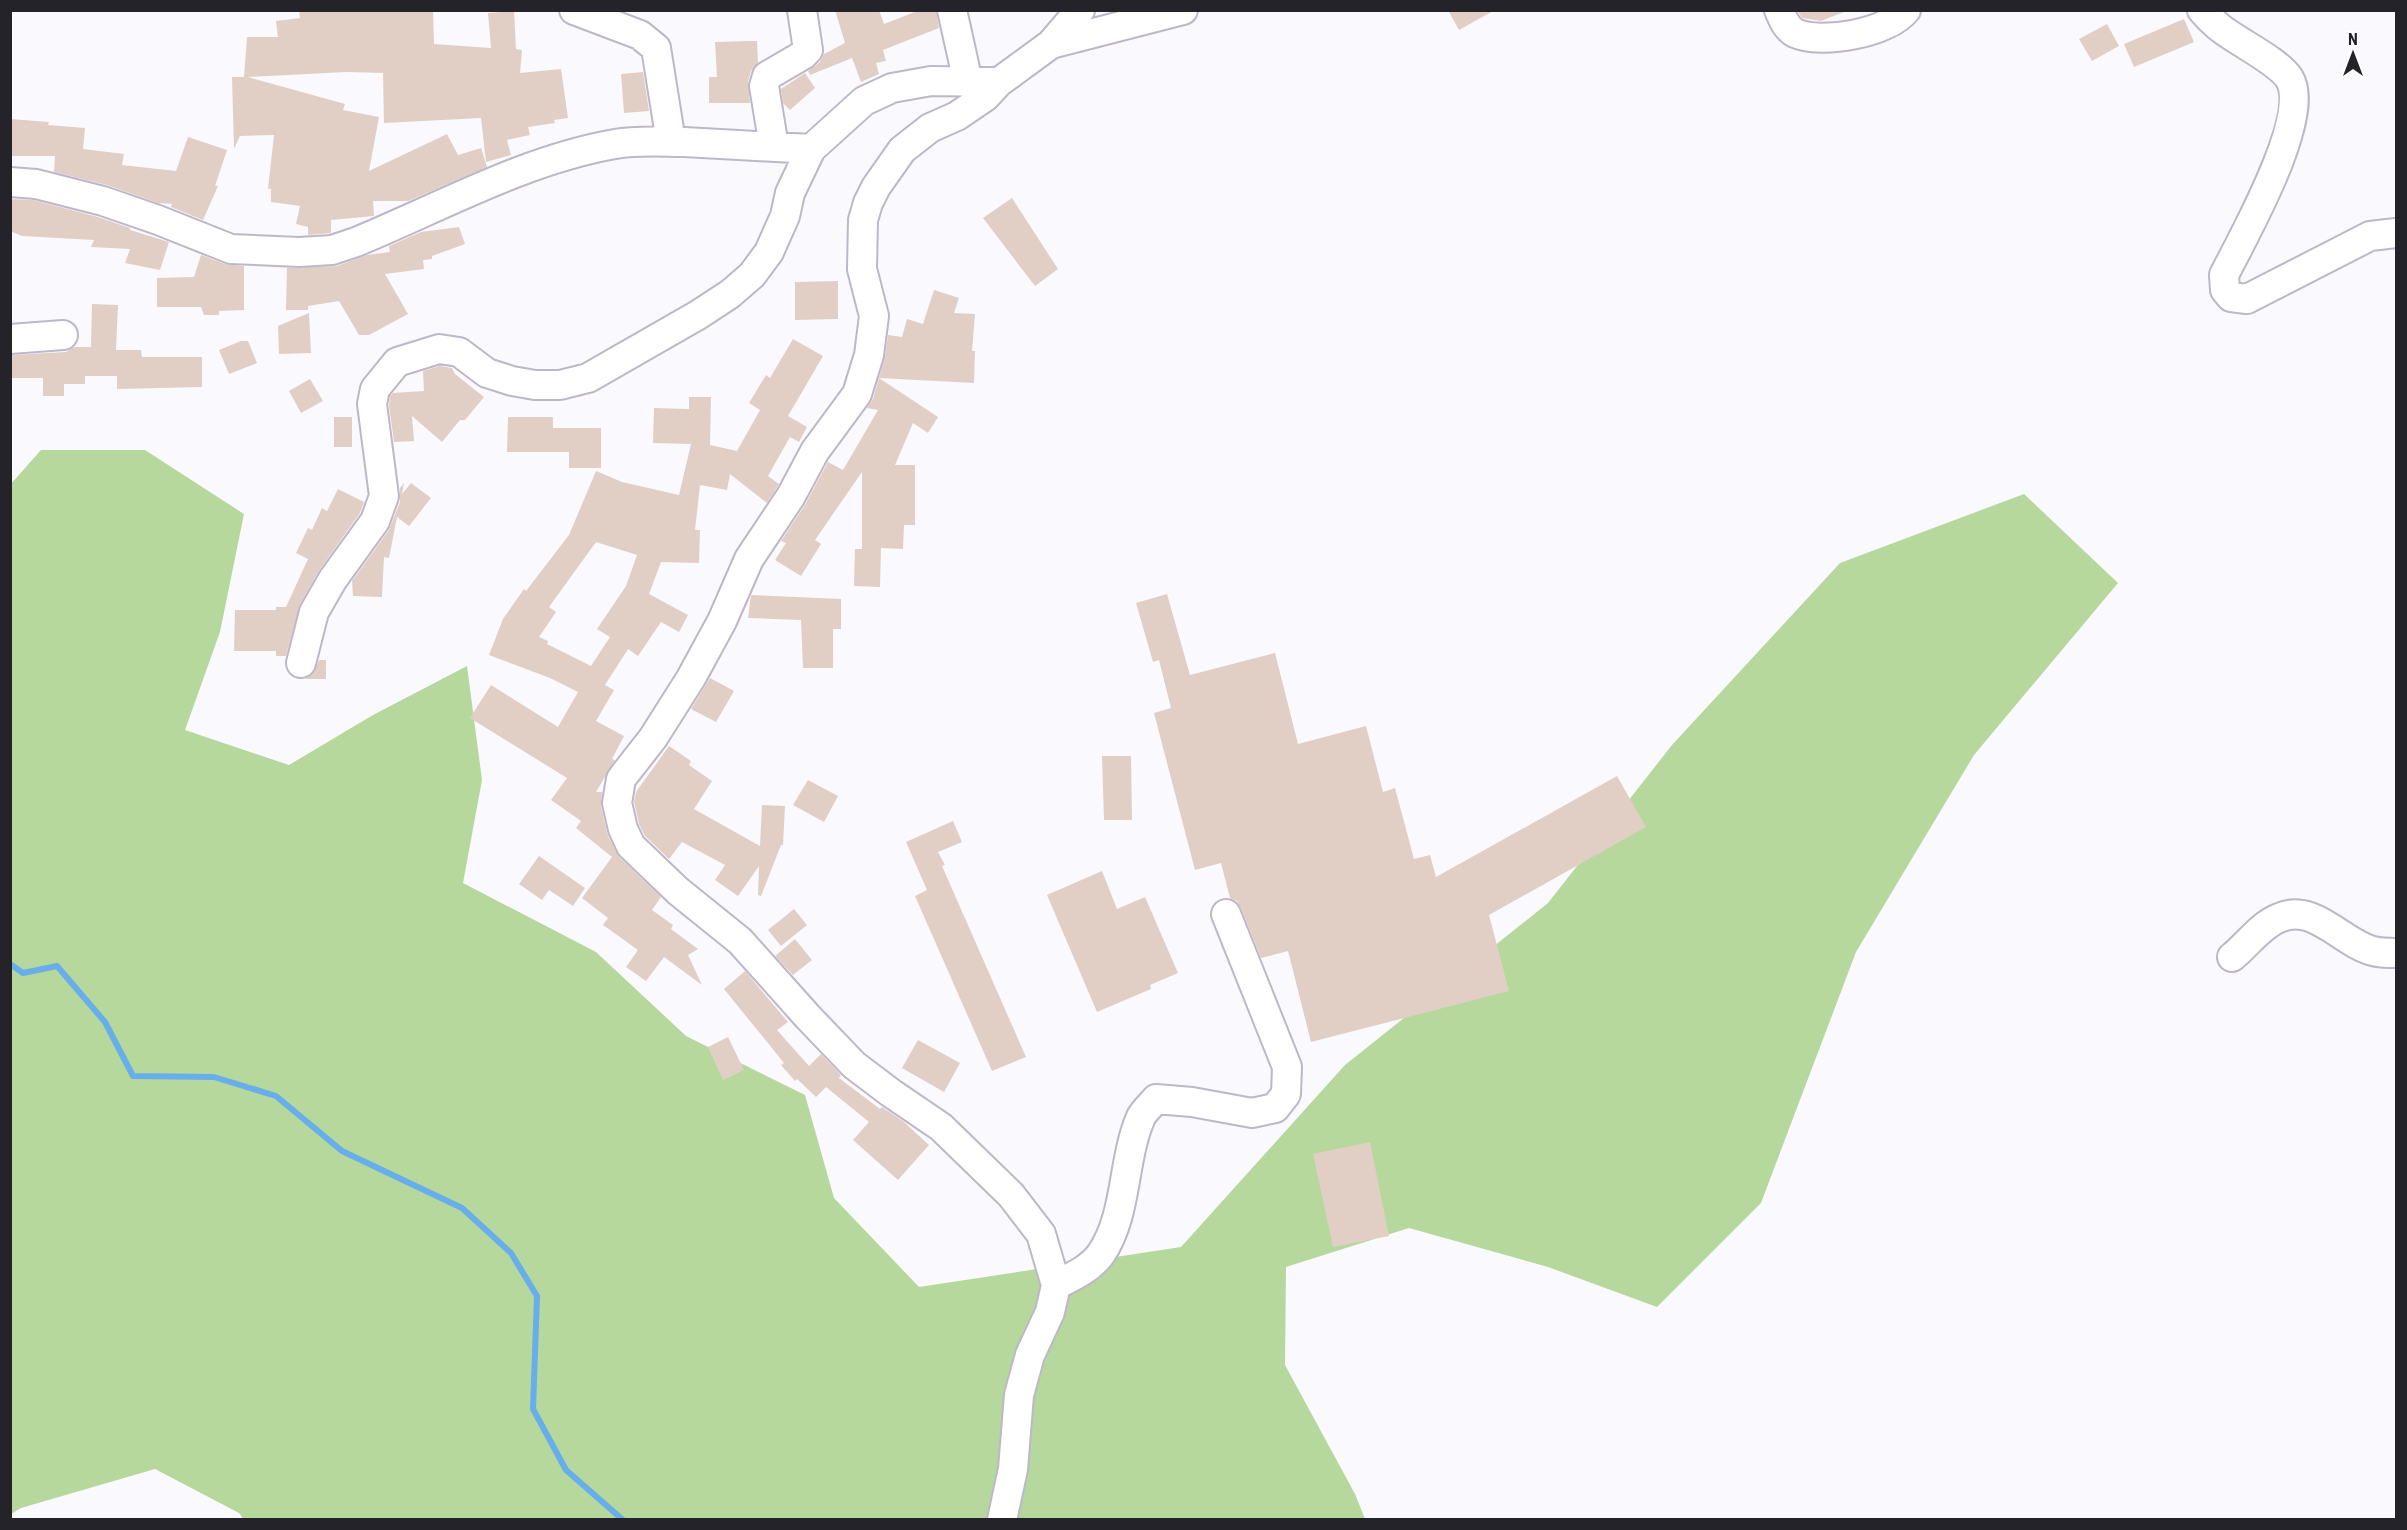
<svg xmlns="http://www.w3.org/2000/svg" width="2407" height="1530" font-family="'Roboto Condensed',sans-serif">
	<style>
		.green { fill: #b6d89d }
		.lines { fill: none; stroke-linecap: round; stroke-linejoin: round }
		.stream { stroke: #67aeea; stroke-width: 6 }
		.building { fill: #e1cfc5; fill-rule: evenodd }
		.minor-casing { stroke: #bdb7c8; stroke-width: 32 }
		.minor { stroke: #fff; stroke-width: 28 }
	</style>
	<rect width="100%" height="100%" fill="#faf9fd"/>
	<path class="green" d="M41,450h104l99,64 -24,118 -35,98 104,35 84,-50 94,-49 15,114 -19,103 133,69 90,84 119,59 29,103 85,89 262,-40 164,-182 203,-162 124,-158 168,-182 184,-69 94,89 -144,172 -118,197 -95,251 -104,104 -109,-40 -139,-39 -123,39 -1,98 70,129 10,25 -1121,1 -5,-7 -84,-44 -134,39 -10,6 -1,-1029z"/>
	<g class="lines">
		<path class="stream" d="M10,964l13,9 34,-7 48,56 28,54 81,1 62,19 66,55 120,57 49,45 26,43 -4,113 33,61 57,50"/>
	</g>
	<path class="building" d="M299,10h134l1,34 57,4 -3,-35 26,-2 2,38 6,1 -2,23 41,-4 7,49 -14,2 1,3 -27,4 2,8 -23,5 4,15 -25,7 -5,-44 -97,5 -1,-50 -37,-1 -98,5 97,27 -2,6 36,7 -10,54 78,-37 11,21 23,-7 6,19 -79,34h-35l1,15 -43,4v13l-23,2v-8l-12,-3 4,-18 -29,-4v-13h-3l6,-54 -34,1 -6,13 -2,-72h12l3,-40h31l-2,-16 24,-3z
		M835,10h44l5,14 36,-14h16l3,18 -56,22 3,11 -10,2 3,11 -18,8 -9,-24 -42,17 -2,-4 12,-9 4,-8 21,-11z
		M1448,10h47l-36,20z
		M1797,10h52l-28,11 -19,-3z
		M2184,19l10,23 -60,25 -10,-23z
		M2107,24l12,22 -27,15 -13,-22z
		M750,41h7l1,22 -7,8 -3,10 2,22h-41v-26h8l-2,-35z
		M643,72l6,39 -25,2 -3,-39z
		M805,73l10,15 -25,22 -7,-7 -2,-14z
		M10,119l39,3 -1,3 37,3 -2,21 41,5 -2,11 54,6 12,-34 39,13 -12,36h3l-15,34 -32,-13 1,-3 -14,-1 -51,-18 -53,-13 1,-16h-45z
		M1012,198l46,71 -23,17 -52,-68z
		M10,199l23,1 65,17 32,11v2l39,12 -9,28 -35,-7 5,-14 -39,-2 3,-7 -72,-4 -12,-5z
		M459,227l6,17 -33,12v3l-9,1 1,9 -39,5 23,40 -39,21h-10l-20,-34 -31,5v4h-22l1,-42 50,-2 30,-11 23,-3 -1,-6 32,-14z
		M201,255l24,9 19,2v44l-25,1v4h-15l-3,-8h-44v-29l37,-1z
		M838,281v38l-43,1v-38z
		M934,290l25,8 -5,15 21,1 -3,37h3l-1,32 -95,-5 6,-21 3,-22 14,2 5,-18 16,5z
		M92,304l26,1 -2,45h25l1,7h60v30l-85,2v-13h-32v8h-21v12h-21v-18h-31v-23l54,-3 8,-5h17z
		M309,313l2,40 -32,1 -1,-28z
		M793,339l30,17 -35,60 19,11 -8,15 -9,-5 -22,39 11,8 -12,19 -37,-29 -3,16 -27,-5 -5,45h5l-1,33 -38,-1 -12,32 39,21 -9,17 -18,-10 -23,34 -10,-7 -23,36 9,5 -18,31 28,15 -12,23 3,1 -19,32h6l-1,14 7,30 12,22 41,39 -9,13 21,15 -2,4 27,20 -10,6 14,30 -38,-28 -18,24 -20,-14 12,-17 -35,-25 5,-7 -26,-20 30,-41 -36,-29 5,-7 -30,-21 16,-22 -97,-60 21,-33 67,42 20,-35 -28,-14 -61,-23 14,-36 21,-30 2,2 43,-56 27,-64 26,11 57,13 12,-51 -38,-1 1,-35 35,1v-12h22l-1,48 27,6 23,-41 -11,-7 17,-28 4,3zM596,542l41,13 -11,31 -29,43 13,8 -19,29 -44,-22 1,-3 -9,-4 17,-25 -7,-5z
		M241,341h7l9,22 -28,11 -10,-24z
		M440,366l12,2 3,6 29,23 -19,23h-5l-18,22 -30,-26 2,25 -20,1 -5,-37 1,-9 3,-3 31,-2 -1,-20z
		M879,378l59,39 -10,16 -15,-10 -18,42h20v60h-11l-1,24 -22,-1 -1,39 -26,-1 1,-37h7v-77l-47,68 6,4 -20,32 -26,-16 11,-17 -5,-2 24,-36 23,-43 15,8 35,-60 -11,-2 6,-9z
		M310,379l13,22 -22,12 -12,-22z
		M334,417h18v30h-18z
		M508,417h45v11h48v40h-32v-16h-62z
		M404,483l-2,11 9,-11 20,15 -22,28 -12,-9 -8,41 -5,-1 -2,40 -29,-1 -1,-15 37,-51 11,-28v-14z
		M338,489l26,13 -4,11 -40,56 -20,35 -14,52h-10v-5h-42l1,-41h41v-3h10l22,-48 -12,-6 12,-25 4,2 10,-22 5,3z
		M1167,594l23,81 85,-22 23,91 68,-18 17,66 12,-4 19,71 16,-4 6,22 181,-101 29,51 -157,88 20,76 -198,51 -23,-91 -27,7 -20,-50 -4,-7 -7,-3 -9,-35 -26,7 -41,-157 17,-5 -12,-48 -6,2 -17,-59z
		M751,595l90,4v30h-8v39h-30l-2,-48 -53,-2z
		M319,660h7v19h-21l8,-5z
		M710,678l24,13 -18,31 -25,-13z
		M669,746l22,15 -2,4 23,16 -18,28 66,37 2,-41 23,1 -2,39h-2l-20,51 -3,-1 1,-29 -21,30 -23,-16 10,-15 -43,-23 -13,17 -24,-23 -6,-12 -5,-22 2,-10z
		M1102,756h29l1,64h-28z
		M808,780l30,16 -14,26 -31,-17z
		M953,821l9,21 -24,10 7,13 -3,1 84,191 -34,14 -77,-175 12,-6 -21,-48z
		M539,856l46,32 -12,18 -24,-16 -7,10 -23,-16z
		M1102,871l15,38 28,-12 33,76 -28,12 1,4 -54,23 -50,-117z
		M794,909l13,16 -26,21 -13,-16z
		M795,939l17,21 -19,15 -18,-19z
		M745,971l43,51 -11,8 32,36 12,-12 20,21 -2,3 41,31 2,-2 22,15 25,23 -31,35 -45,-40 16,-18 -43,-35 -10,10 -19,-18 -2,2 -14,-16 3,-2 -60,-74z
		M728,1037l16,33 -21,10 -15,-33z
		M918,1040l42,23 -16,29 -42,-24z
		M1370,1142l19,94 -56,11 -20,-93z"/>
	<g class="lines">
		<defs>
			<path id="minor" d="M574,10l66,25 16,13 15,94
				M952,10l16,72
				M1779,10c4,9 7,18 16,23 26,12 93,0 111,-23
				M2202,10c5,6 11,12 17,17 17,14 59,34 70,51 24,37 -47,161 -65,197l1,15 6,7 16,2 123,-63 26,-3
				M1051,44l132,-34
				M774,147l-10,-61 3,-10 36,-21 5,-5 -6,-40
				M10,182l26,2 67,17 55,19 73,29 68,3 33,-2 24,-8c85,-35 168,-82 259,-98 23,-4 46,-2 69,-2 42,2 85,5 127,7
				M10,339l53,-4
				M301,663l13,-51 19,-33 42,-58 9,-25 -12,-92 3,-15 22,-27 42,-13 20,3 28,21 25,8 23,4h25l28,-7 110,-63 32,-21 22,-19 17,-23 16,-36 5,-23 21,-44 53,-48 28,-13 39,-7 68,1
				M2232,957c15,-12 29,-32 47,-39 34,-16 63,25 94,33 7,2 16,2 23,2
				M1056,1285c16,-8 34,-16 45,-31 27,-40 21,-94 40,-137 3,-6 10,-12 15,-18l36,3 60,11 23,-5 11,-14 1,-27 -61,-153
				M1002,1520l11,-51 6,-74 11,-40 20,-43 6,-27 -15,-51 -30,-39 -70,-68 -50,-34 -37,-28 -46,-48 -68,-76 -62,-50 -47,-45 -8,-17 -6,-26 4,-24 32,-41 38,-60 31,-57 27,-62 42,-63 24,-45 42,-57 12,-39 5,-39 -12,-47 1,-49 5,-17 8,-16 26,-37 28,-22 27,-12 28,-19 14,-15 52,-38 29,-34"/>
		</defs>
		<use href="#minor" class="minor-casing"/>
		<use href="#minor" class="minor"/>
	</g>
	<rect width="2407" height="1530" fill="none" stroke="#25232a" stroke-width="24"/>
	<g transform="translate(2353 54)" stroke="#ffffff" stroke-width="4.5" paint-order="stroke">
	<path d="M0-4.5L10 22L0 15L-10 22Z" fill="#25232a"/>
	<text y="-9" font-size="16" font-weight="bold" text-anchor="middle" fill="#25232a">N</text>
	</g>
</svg>
